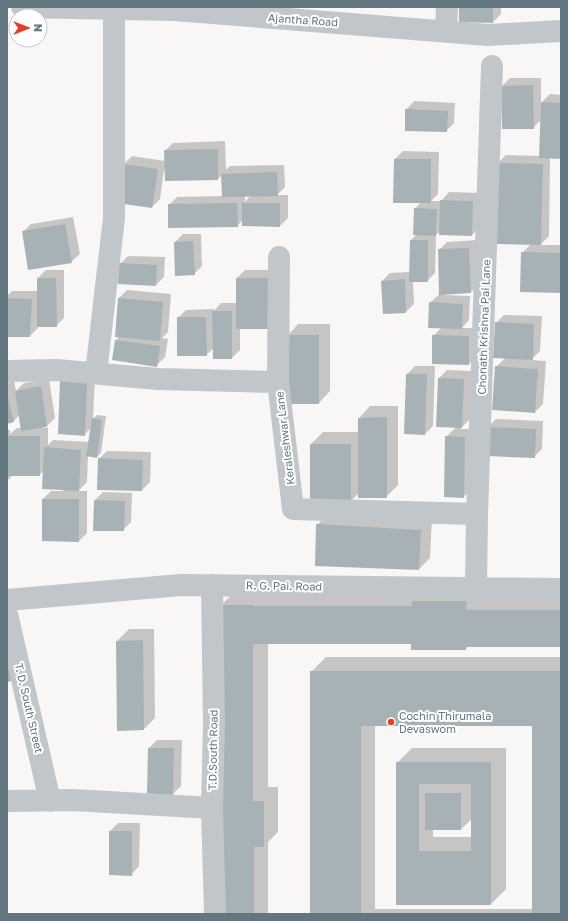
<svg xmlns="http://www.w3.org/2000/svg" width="568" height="921" font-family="'Golos Text',sans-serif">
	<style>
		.shadow { fill: #0003; fill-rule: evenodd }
		.building { fill: #a7b2b6; fill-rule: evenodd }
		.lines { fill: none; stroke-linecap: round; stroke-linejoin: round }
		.minor { stroke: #c0c6c9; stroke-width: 22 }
		.poi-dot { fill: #e53e28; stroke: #fff; stroke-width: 1.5 }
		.labels { text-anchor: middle; stroke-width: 4; stroke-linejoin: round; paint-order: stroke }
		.street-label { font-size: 11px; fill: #627780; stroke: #fff }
		.poi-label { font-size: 11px; fill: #627780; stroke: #fff; text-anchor: start }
	</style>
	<rect width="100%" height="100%" fill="#f8f7f5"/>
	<path class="shadow" d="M460,7h41v7l-8,8z
		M510,78h31v25l9,-9 11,1v63h-11l-1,78 -9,9h21v47l-39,-39 9,-9 -33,-81 8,-8 34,1 1,-36 -8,8 -31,-42z
		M414,101l41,2 -1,20 -8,8 -40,-21z
		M225,141l1,29 4,-4 54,-1 1,22 -8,8h11v23l-8,8 -37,-1v-5l-6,6 -68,-21 8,-8 46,-1 -1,-21 -4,4 -54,-9 -4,29 -8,8 -28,-43 8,-8 33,5v-10l8,-8zM251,195l-6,7v-6z
		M403,151l36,1 -1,42 -7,7h10l8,-9 32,1 -1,34 -8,8 -32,-4 -4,4 -1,38 -8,8h-14l1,23 -8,8 -22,1 -2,-32 8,-8 20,-1 1,-32 6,-6 -2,-25 6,-7 -26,-43z
		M73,217l7,37 -9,8 -48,-30 8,-8z
		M183,234h18l1,32 -8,8 -19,-32z
		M477,240l2,44 -8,8 -26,1v2l25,1 -1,24 -7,8h15v28l-8,8 -36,-28 8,-8 -11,-25 8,-8h2l-1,-45 8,-8z
		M128,256l37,1 -1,20 -8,8 -36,-21z
		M46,270h18v48l-8,8h-18v2l-8,8h-23v-40l5,-5h26v-13z
		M245,270h38l-43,58v22l-8,8 -18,-10 -8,7 -28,-37 8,-8 28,-1v2l7,-8h16v-25z
		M127,290l44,4 -3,38 -6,6 6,1 -3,18 -8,8 -41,-25 3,-3v-39z
		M504,315l38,1 -2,35 -9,9 15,1 -3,43 -8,8 -39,-45 9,-9 -9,-35z
		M298,324h32v67l-11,12 -32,-67z
		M415,366h20l-2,60 -8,8 -20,-1 2,-59z
		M447,370l25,1 -2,48 -10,10h13l-1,60 -9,8 -17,-60 10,-10h-19l2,-49z
		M95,374l-2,45 4,-4 9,1 -5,37 -4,4 -9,-2 -1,27 -9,9h9v42l-8,8 -36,-42 8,-8h12v-2l-19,-18 -5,4h-28v2l-4,4v-51h3v4l7,-6h4l-2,-13 -5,6 -7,2v-40l7,-2 2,10 8,-8 25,-4 6,39 -8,8 -6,1 1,1h6v17l5,-5 36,2 3,-15 -8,8 -23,-54z
		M370,406h28v79l-12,12 -27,-4 -8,8 -40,-57 12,-12h36v-14z
		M496,419l47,2 -1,28 -8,8 -46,-30z
		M107,451l44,1 -1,30 -8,8 -43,-31z
		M103,492l29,1 -1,29 -8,8 -28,-30z
		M329,513l103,5 -2,40 -11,11 -102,-44z
		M236,591l325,4v51h-93l-2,3 -54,-6h-144v144h10v45l-10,10v72h-46l-1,-309z
		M129,629h25l1,89 -12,12h-25l-1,-89z
		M326,657h235v257h-250v-242zM375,725h158v184h-158z
		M157,740h25l-1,46 -8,8 -24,-46z
		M412,748h94v141l-15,15h-94v-141zM472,819v18h-39v-8h28z
		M118,823h22l-1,43 -8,9 -21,-44z"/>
	<path class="building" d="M459,7h34v16l-34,-1z
		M533,85l1,44h-32l-1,-43z
		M541,102l20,1v56l-22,-1z
		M405,109l43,2 -1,21 -42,-1z
		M218,149v31l-53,1 -1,-31z
		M394,159h37v44h-38z
		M497,163l46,1 -2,81 -45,-1z
		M123,164l35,5 -6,39 -35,-5z
		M277,172l1,24 -56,1 -1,-23z
		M440,200l33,1 -1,35 -33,-1z
		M237,203l1,24 -70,1v-24z
		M242,203h38v24l-38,-1z
		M414,208l23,1 -1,27 -23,-1z
		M65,224l7,39 -44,7 -6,-39z
		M410,240h18v42h-19z
		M193,241l2,34 -20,1 -1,-34z
		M469,248l2,45 -32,2 -1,-46z
		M521,252l40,1v40l-41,-1z
		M119,263l38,2 -1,21 -38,-2z
		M37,278h19l1,49h-20z
		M236,278h39v51h-39z
		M405,279l1,34 -23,1 -2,-33z
		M7,298l25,1 -2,38h-23z
		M118,298l45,4 -3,39 -45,-4z
		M429,302l34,2 -1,25 -34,-1z
		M212,311h20v48h-19z
		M177,317h29l1,39h-30z
		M495,322l39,2 -1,36 -40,-2z
		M286,335h33v69h-33z
		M432,335l37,1v29l-37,-1z
		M115,340l45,6 -3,21 -45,-7z
		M495,366l43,3 -3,44 -43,-3z
		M406,374h21l-2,61 -21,-1z
		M438,378l26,1 -2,49 -26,-1z
		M60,380l27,2 -2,54 -27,-2z
		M41,386l6,41 -26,4 -6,-40z
		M7,395l7,27 -7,2z
		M387,417v81h-29v-80z
		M92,418l10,2 -5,38 -11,-2z
		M487,427l49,2 -1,29 -49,-2z
		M8,436h32v40h-33z
		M445,436l20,1 -1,61 -20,-1z
		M310,444h41v58h-41z
		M44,447l37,3 -2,41 -37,-2z
		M98,458l45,2 -1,31 -45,-1z
		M42,499h37v43l-37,-1z
		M94,500l31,1 -1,30h-31z
		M316,524l105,6 -2,40 -104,-4z
		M412,601h55l-1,9h95v37h-95v3h-55v-6h-158v157h11v46h-10v67h-33l-1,-309h33v1h159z
		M143,640l1,90 -27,1 -1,-90z
		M7,654l8,26 -8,2z
		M310,671h251v243h-29v-188h-171v188h-51z
		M148,748h26l-1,47 -26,-1z
		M396,762h95v143h-95zM419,784h52v67h-52z
		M425,793h36v37h-36z
		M109,831h23v45l-23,-1z"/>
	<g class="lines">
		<path class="minor" d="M22,7l152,3 314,25 73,-4
			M446,31l1,-24
			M7,371l50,-1 101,9 120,3 15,127 184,5
			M96,373l18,-155v-209
			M278,382l1,-125
			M212,585l2,138 -2,85 3,106
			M476,588l1,-74 15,-448
			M7,600l174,-15 380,4
			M7,614l43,187
			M7,801l66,-1 139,8"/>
	</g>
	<circle class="poi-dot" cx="391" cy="722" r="4"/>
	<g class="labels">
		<g class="street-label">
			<text transform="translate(303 20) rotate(4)" y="4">Ajantha Road</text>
			<text transform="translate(484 327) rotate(-88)" y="4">Chonath Krishna Pai Lane</text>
			<text transform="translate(285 438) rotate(-97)" y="4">Keraleshwar Lane</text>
			<text transform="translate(284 586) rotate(1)" y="4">R. G. Pai. Road</text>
			<text transform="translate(29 708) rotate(77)" y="4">T. D. South Street</text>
			<text transform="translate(213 750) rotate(-89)" y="4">T.D.South Road</text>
		</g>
		<g class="poi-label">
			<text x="399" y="720">Cochin Thirumala<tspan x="399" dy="13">Devaswom</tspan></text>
		</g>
	</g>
	<rect width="568" height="921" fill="none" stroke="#627780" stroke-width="16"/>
	<g transform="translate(28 28) rotate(90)"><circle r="19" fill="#ffffff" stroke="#c0c9cc"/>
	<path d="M0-3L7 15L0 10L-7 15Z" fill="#e53e28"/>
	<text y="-6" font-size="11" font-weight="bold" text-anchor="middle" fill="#627780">N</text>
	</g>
</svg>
